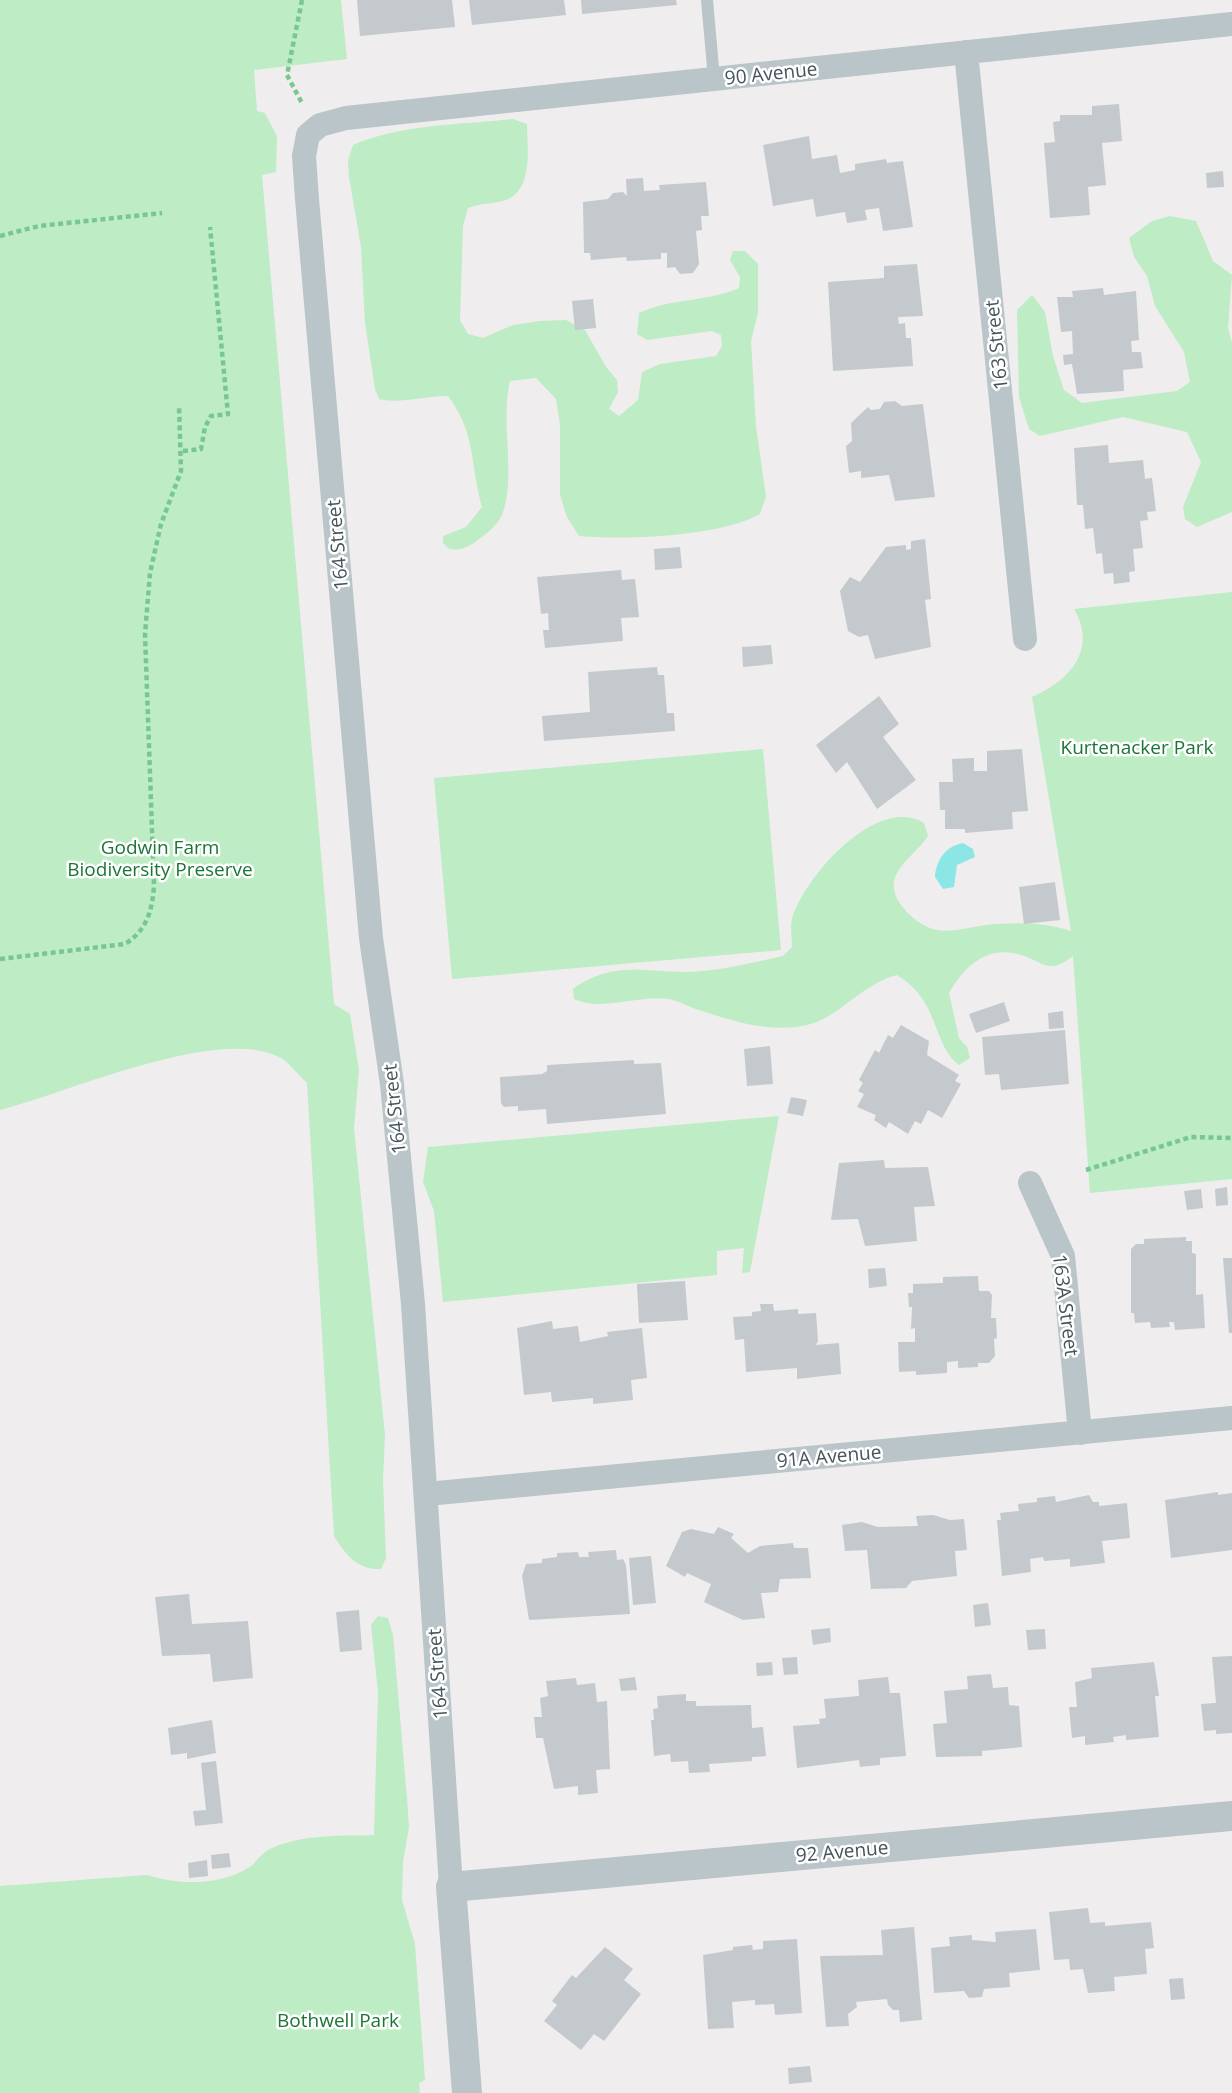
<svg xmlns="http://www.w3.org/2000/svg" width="1232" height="2093" font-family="'Open Sans',sans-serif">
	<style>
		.green { fill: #bdecc5 }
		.water { fill: #8ce6e6 }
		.building { fill: #c4c9cd }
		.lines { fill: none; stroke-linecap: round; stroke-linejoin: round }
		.path { stroke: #77c88f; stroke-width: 4.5; stroke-dasharray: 5 3.5; stroke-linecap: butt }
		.service { stroke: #b9c5c9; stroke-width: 12 }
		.minor { stroke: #b9c5c9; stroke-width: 24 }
		.tertiary { stroke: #b9c5c9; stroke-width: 30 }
		.labels { text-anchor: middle; stroke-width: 5; stroke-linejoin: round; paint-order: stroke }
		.street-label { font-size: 19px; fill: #465459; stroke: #fff }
		.park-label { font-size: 19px; fill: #1b7636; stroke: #fff }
	</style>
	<rect width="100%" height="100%" fill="#f0edee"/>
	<path class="green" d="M0,0h341l6,59 -93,11 3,41 8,2 12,23 -1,36 -14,3 72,829 16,10 9,56 -5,58 31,307 -2,45 3,78 -5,11c-24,1 -35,-14 -47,-33l-27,-453c-8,-7 -15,-17 -23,-23 -57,-39 -220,34 -284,50z
		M513,119l14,5c0,23 7,65 -21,76 -11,4 -26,3 -38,8l-5,18 -3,94 8,14 15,4 30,-13 27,-4 26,-1 19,10 21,37 11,13 1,12 -9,17 10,7 19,-16 4,-28 18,-8 56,-8 6,-10 -1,-11 -9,-4 -65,9 -10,-6 2,-21c32,-15 68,-11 100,-25l1,-11 -10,-17 3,-9h12l13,13v49l-7,28 5,85 10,71 -6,17c-41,23 -134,26 -181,22l-12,-19 -7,-22v-70l-4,-26 -20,-21 -26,3c-10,42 6,91 -7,131 -3,10 -12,18 -20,24 -11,9 -20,15 -34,13l-6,-6v-7l23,-9 16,-20c-12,-43 -6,-74 -34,-111 -22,0 -51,8 -69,3l-4,-10 -10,-66 -4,-76 -12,-70 -1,-17 5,-15c48,-21 108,-20 160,-26z
		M1170,216l26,5 17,40 19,14 -4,53 4,15v169l-35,15 -12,-8 -2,-12 18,-45 -14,-30 -64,-15 -83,19 -11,-7 -10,-32 -2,-87 15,-15 13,17 8,44 11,34 18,13 95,-12 13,-9 -6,-30 -29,-46 -8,-30 -13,-19 -5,-19 23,-17z
		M1232,592v587l-142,14 -17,-237c-23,18 -27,8 -49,0 -35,-13 -59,9 -75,37l10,45 8,9 3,11 -11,7c-28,-22 -18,-63 -62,-90 -34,9 -56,39 -83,48 -38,12 -79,-1 -115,-13 -10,-3 -20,-9 -30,-11 -31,-4 -68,13 -95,0l-1,-10c39,-28 70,-17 114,-17 32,-1 65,-9 96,-16l9,-9c0,-9 -2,-20 0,-28 12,-42 85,-125 132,-96l4,13c-10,15 -26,25 -33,41 -8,21 20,47 38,52 18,5 35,-2 53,-4 28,-3 58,-3 85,6l-39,-234c37,-16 66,-47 42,-88z
		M763,749l18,201 -329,29 -18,-201z
		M779,1116l-29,156 -8,1 2,-25 -27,3v24l-274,27 -9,-91 -11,-29 5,-35z
		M378,1616l10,2 5,17 14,163 2,29 -6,35 -1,38 13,44 10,136 -6,3 1,10h-420v-207l147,-11c32,10 72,11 101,-7 9,-5 12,-15 24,-20 32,-14 67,-12 102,-13l4,-143 -7,-67z"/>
	<path class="water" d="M963,843l10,6 2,8 -18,8 -3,22 -11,2 -8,-12c1,-17 11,-31 28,-34z"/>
	<path class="building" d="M357,0h95l3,27 -95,9z
		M469,0h95l2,15 -94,10z
		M581,0h95l1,5 -95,9z
		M1119,104l3,37 -20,2 4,42 -18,2 2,28 -40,3 -6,-75 11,-1 -2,-20 7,-1v-6h32v-9z
		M809,136l3,23 25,-4 3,18 15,-3v-6l31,-5 1,4 16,-2 10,66 -30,4 -4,-23 -14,2 2,10 -20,3 -2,-11 -29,5 -3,-18 -40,7 -10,-61z
		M1223,171l1,16 -17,1 -1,-15z
		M643,178l1,13 16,-1 -1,-5 47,-3 3,34h-8l1,14 -6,1 3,33 -6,9 -13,1 -5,-7 -8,1v-15h-6v6l-34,2 -1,-4 -35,3 -1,-7h-6l-1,-51 25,-3 5,-6 10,-1 4,4 -1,-17z
		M917,264l6,52 -25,1 1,7 6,-1 1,15h5l2,28 -80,5 -5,-89 56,-4v-12z
		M1103,288l1,7 32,-4 3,49 -8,1 1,11h9l2,16 -20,2 1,21 -47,3 -5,-30 -8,1 -1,-10 10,-1 -1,-23 -11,1 -4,-35h16l-1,-6z
		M593,299l3,29 -21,2 -3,-29z
		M895,401l7,5 21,-2 12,93 -40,4 -6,-26 -28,3v-7l-12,2 -3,-27 6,-5 -1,-18 17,-16 3,3 9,-1 4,-7z
		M1108,445l1,18 34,-3 2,19 7,-1 4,33 -9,1 1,8 -8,1 3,27 -10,1 2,22 -6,1 1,10 -16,2 -1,-11 -9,1 -2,-21 -6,1 -3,-26 -8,1 -2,-24h-6l-3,-57z
		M925,539l6,60 -6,1 6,47 -56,12 -7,-24 -9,2 -11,-6 -8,-40 10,-14 10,5 26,-35 20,-2v5l5,-1v-8z
		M680,547l2,21 -27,2 -1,-21z
		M621,570l1,10 13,-1 4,38 -18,1 2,23 -78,7 -2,-18h6l-1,-17 -7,1 -4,-37z
		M771,645l2,19 -30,3 -1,-20z
		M657,667l1,8h6l3,38h7l1,18 -131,10 -2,-25 48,-4 -2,-40z
		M879,696l20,28 -16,13 33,43 -39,29 -30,-47 -11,11 -20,-28z
		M1022,749l6,62 -16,1 1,17 -48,4v-4h-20v-19h-5l-1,-28h14l-1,-23 22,-1v13h13v-20z
		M1055,882l5,38 -36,4 -5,-37z
		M1004,1002l6,19 -34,12 -7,-19z
		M1063,1011l1,17 -15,1 -1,-16z
		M901,1025l28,16 -2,14 32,20 -4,6 6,3 -19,34 -14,-8 -7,14 -6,-3 -7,13 -19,-12 -3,6 -12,-8 2,-5 -19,-8 7,-13 -6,-3 5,-8 -4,-3 16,-30 4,3 9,-18 5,3z
		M1065,1030l4,54 -68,6 -2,-16 -14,1 -3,-38z
		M770,1046l3,38 -26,2 -3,-37z
		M634,1060v4l27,-1 5,51 -119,10 -1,-15 -28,2v-5l-14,1 -3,-4 -1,-26 42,-3 5,-3v-6z
		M791,1097l16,3 -4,16 -16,-3z
		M884,1160l1,8 43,-1 7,39 -21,1 3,34 -52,5 -7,-27 -27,1 8,-57z
		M1227,1187l1,18 -12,1 -1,-17z
		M1201,1189l2,19 -16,2 -3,-19z
		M1186,1237v4h6v12l4,1v41l7,-1 2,34 -30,2 -1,-8h-5l1,5 -19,1 -1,-6 -15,1 -1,-10h-3v-64l5,-5h8v-5z
		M1223,1258h9v75h-3z
		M885,1268l2,18 -18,2 -1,-19z
		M978,1276l1,15h10l3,4 -1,23h5l1,20 -3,1 1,17 -6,7h-11v4l-20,1v-7l-11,1v11l-31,2v-4l-17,1 -1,-30h17v-14l-4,1 1,-22h-3l-1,-14h5v-9l30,-1v-6z
		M685,1281l3,39 -49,3 -2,-39z
		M760,1304h13l1,7 24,-2v5l18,-1 2,28 -2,4 23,-2 2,31 -44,5v-11l-51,4 -2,-33 -9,1 -2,-23 19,-1v-4l9,-1z
		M552,1321l1,8 25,-3 2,16 28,-6 -1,-4 35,-4 5,50 -16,2 2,20 -40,4v-6l-41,4 -1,-10 -27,3 -7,-67z
		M1218,1492v3l14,-2v57l-61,8 -6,-58z
		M1089,1495l4,7h6v4l28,-3 3,35 -28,3 3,22 -35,4v-8l-26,2 -1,-4 -13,2 1,13 -29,4 -5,-56h4l-1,-7 19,-2 -1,-7 19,-2v-4l18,-2 1,6z
		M933,1515l17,5 14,-1 3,31 -12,1 2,25 -45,5 -6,7 -35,1 -4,-39 -22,1 -3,-26 20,-3 16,5 40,-1 -2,-10z
		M718,1527l16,7 -3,4 17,15 12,-7 33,-3 1,5h14l3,30 -31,1 -2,13 -17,1 4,25 -22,2 -39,-18 7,-18 -24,-11 -2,4 -19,-11 16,-34 9,-3 23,5z
		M616,1550l1,10 6,-1 3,6 4,49 -101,6 -7,-44 4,-12 16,-1v-4l15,-2v-4l21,-1 1,5h10l-1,-5z
		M651,1556l5,47 -23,2 -4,-47z
		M189,1594l3,30 56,-3 5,57 -40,4 -3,-28 -48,2 -7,-59z
		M988,1603l3,22 -16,2 -2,-22z
		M359,1610l3,40 -22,2 -4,-40z
		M830,1628l1,14 -18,3 -2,-15z
		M1045,1629l1,20 -18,1 -2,-20z
		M1232,1656v77l-16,1v-4l-12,1 -3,-27 15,-1 -4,-46z
		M797,1657l1,17 -14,1 -2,-17z
		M772,1662l1,13 -16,1 -1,-13z
		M1154,1662l5,34h-4l4,41 -33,3v-5l-13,2 1,5 -29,3v-9l-13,2 -3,-31h8l-2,-25 17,-4 -1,-10z
		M991,1674l2,14 15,-1 1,18 10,1 3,41 -40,4v5l-46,1 -3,-33 14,-1 -3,-32 24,-2 -1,-13z
		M635,1677l2,13 -16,1 -2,-12z
		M888,1677l2,16h10l6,63 -26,2v7l-20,2 -1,-7 -62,8 -4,-42 27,-2 -1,-5 7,-1 -2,-19 35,-3 -1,-16z
		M576,1678l1,7 18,-2 2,19 10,-1 3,68 -14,1 2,23 -20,2v-9l-24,3 -11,-51h-7l-2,-21h8l-2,-19 8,-2 -2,-15z
		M686,1694v7h10v5l55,-1 1,23 11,-1 3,29 -14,1v4l-43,3 1,8 -21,1 -1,-12 -17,1 -1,-8 -16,2 -3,-36h3l-1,-11 5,-1 -1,-12z
		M212,1720l4,33 -29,6v-6l-16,2 -3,-27z
		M216,1761l7,62 -28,3 -2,-15 13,-1 -5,-47z
		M229,1853l2,14 -19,2 -1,-14z
		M207,1860l1,16 -19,2 -1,-15z
		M1088,1908l2,15 15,-1v4l46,-4 3,26 -9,1 2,25 -33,3 1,14 -27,2 -5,-24 -13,1 -1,-11 -15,1 -5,-48z
		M914,1927l8,93 -22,2 -1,-12h-6l-5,-5 -1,-6 -31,3 1,5 -9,7 1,12 -23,1 -6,-71 63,-1 -2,-25z
		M1036,1929l4,41 -31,3 1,14 -26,2 -2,8 -13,1 -5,-7 -30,2 -3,-45 19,-2 -1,-9 23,-2v5l24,2 -1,-10z
		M797,1939l5,74 -27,2 -1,-11 -19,1v-5l-23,2 2,26 -26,1 -5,-74 30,-5v-3l19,-2 1,5 10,-1v-8z
		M605,1947l28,22 -9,11 17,14 -37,47 -10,-7 -13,16 -37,-29 13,-16 -5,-4 20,-26 4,3z
		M1183,1978l2,21 -14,1 -2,-21z
		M810,2066l2,16 -23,2 -1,-16z"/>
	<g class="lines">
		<path class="path" d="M302,0l-15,75 16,30
			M0,236l39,-10 123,-13
			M183,451l18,-2 4,-22 6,-11 17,-2 -18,-187
			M0,959l125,-15c22,-14 27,-33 29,-58l-9,-252 5,-61 11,-49 20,-53 -2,-66
			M1086,1170l105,-33 41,1"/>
		<path class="service" d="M707,0l7,79"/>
		<path class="minor" d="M966,52l59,587
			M1030,1183l33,73 17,177
			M427,1494l805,-76
			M451,1887l-38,-583 -21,-220 -21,-146 -64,-739 -3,-43 4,-21 12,-10 26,-7 886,-94"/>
		<path class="tertiary" d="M467,2093l-16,-206 781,-71"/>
	</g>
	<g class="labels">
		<g class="street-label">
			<text transform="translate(771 73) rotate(-6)" y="7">90 Avenue</text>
			<text transform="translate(996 345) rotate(-96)" y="7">163 Street</text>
			<text transform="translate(337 545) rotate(-95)" y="7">164 Street</text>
			<text transform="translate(394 1109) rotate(-96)" y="7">164 Street</text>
			<text transform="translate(1066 1305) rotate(83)" y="7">163A Street</text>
			<text transform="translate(829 1456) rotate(-5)" y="7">91A Avenue</text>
			<text transform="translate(437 1674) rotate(-94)" y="7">164 Street</text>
			<text transform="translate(842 1851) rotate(-5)" y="7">92 Avenue</text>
		</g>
		<g class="park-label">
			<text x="1137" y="754">Kurtenacker Park</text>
			<text x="160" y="854">Godwin Farm<tspan x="160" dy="22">Biodiversity Preserve</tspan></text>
			<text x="338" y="2027">Bothwell Park</text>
		</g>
	</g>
</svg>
